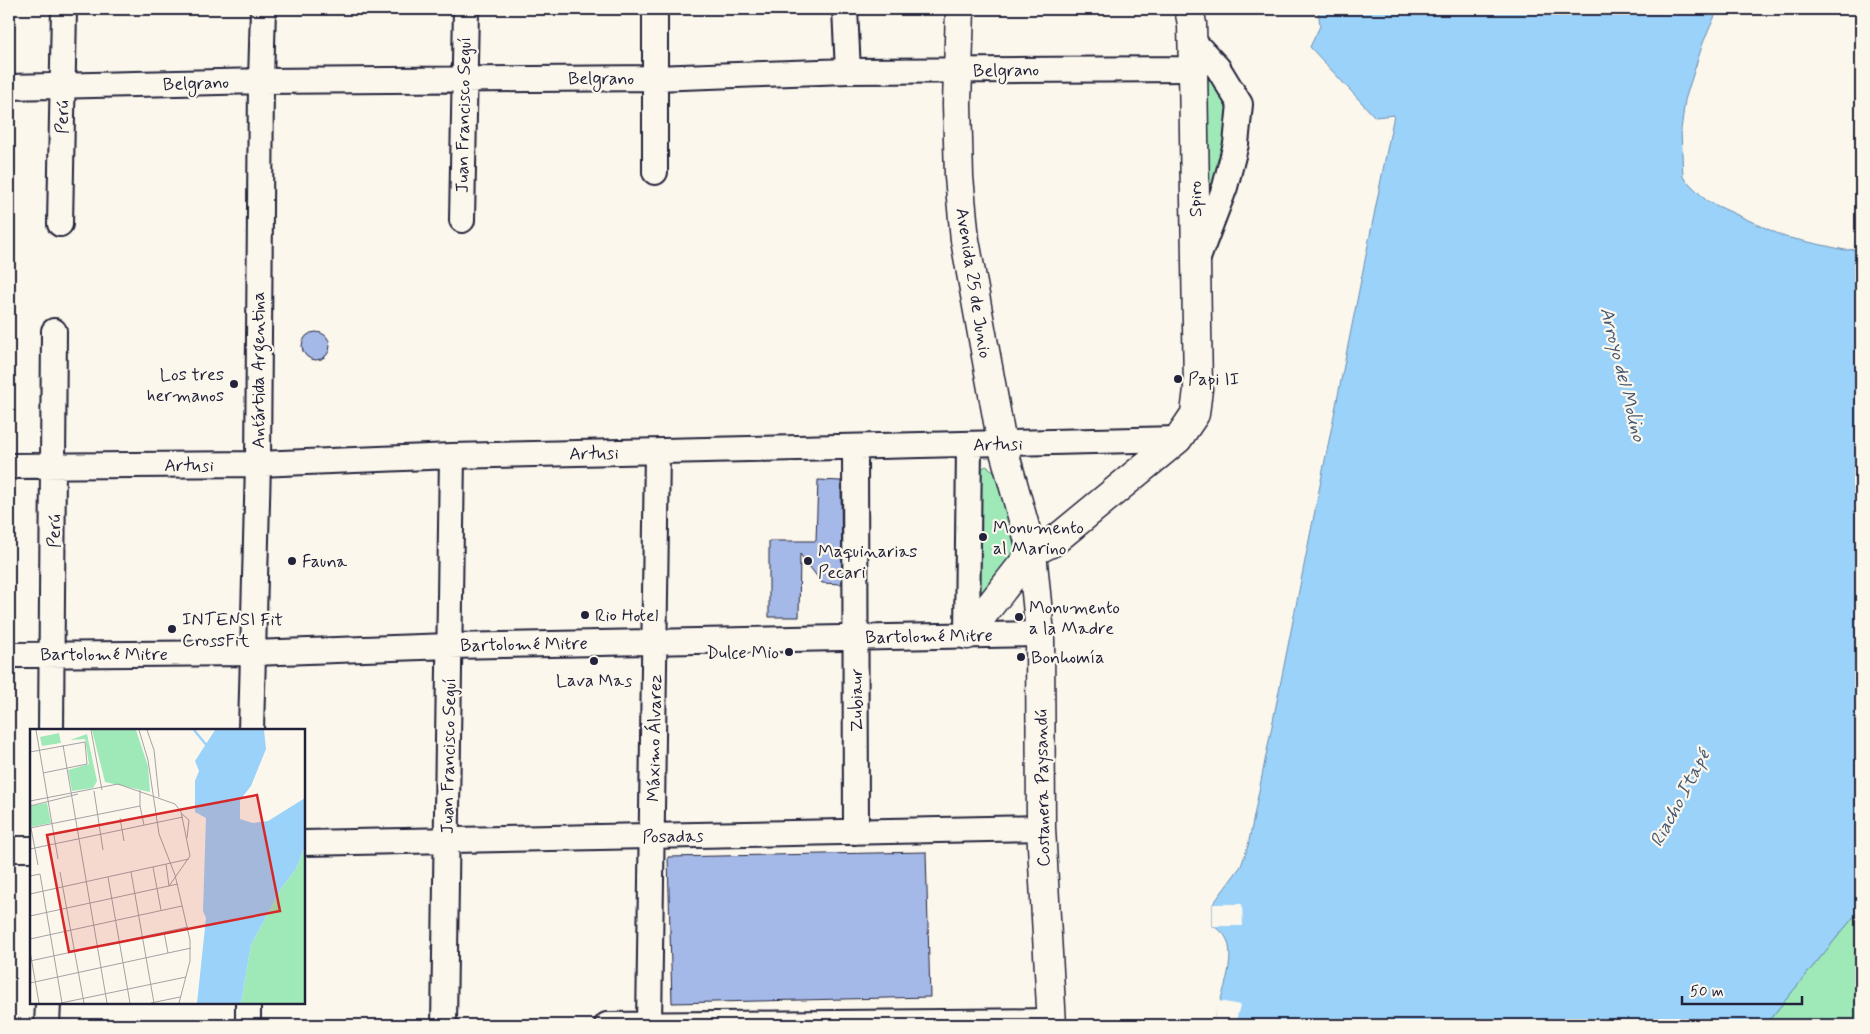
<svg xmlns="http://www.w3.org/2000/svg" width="1870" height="1034" font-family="Mynerve,sans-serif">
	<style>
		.green { fill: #9fe9b8; stroke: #60867a }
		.water { fill: #9bd2fa; stroke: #6b8cae }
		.pier { fill: #fbf7ec }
		.building { fill: #a5b9e8; stroke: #22223b }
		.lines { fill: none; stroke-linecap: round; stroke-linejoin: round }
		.minor-casing { stroke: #22223b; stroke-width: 28 }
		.major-casing { stroke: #22223b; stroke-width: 31 }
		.minor { stroke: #fbf7ec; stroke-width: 24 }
		.major { stroke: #fbf7ec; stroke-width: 28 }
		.poi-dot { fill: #22223b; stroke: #fbf7ec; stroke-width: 2 }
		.labels { text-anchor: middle; stroke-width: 4.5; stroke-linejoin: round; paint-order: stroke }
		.street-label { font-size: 18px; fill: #22223b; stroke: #fbf7ec }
		.poi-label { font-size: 18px; fill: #22223b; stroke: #fbf7ec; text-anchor: start }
		.water-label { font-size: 19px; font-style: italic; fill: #465774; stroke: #fbf7ec }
		.inset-river { fill: none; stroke: #9bd2fa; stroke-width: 2.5 }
		.inset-road { fill: none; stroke: #a4a2a5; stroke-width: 1 }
		.view { fill: #d62828; fill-opacity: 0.15; stroke: #d62828; stroke-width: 2.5 }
		.inset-edge { fill: none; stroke: #22223b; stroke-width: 2.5 }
	</style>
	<rect width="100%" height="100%" fill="#fbf7ec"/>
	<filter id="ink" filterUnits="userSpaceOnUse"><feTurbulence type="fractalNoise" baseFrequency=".02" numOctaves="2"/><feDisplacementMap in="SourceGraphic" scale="10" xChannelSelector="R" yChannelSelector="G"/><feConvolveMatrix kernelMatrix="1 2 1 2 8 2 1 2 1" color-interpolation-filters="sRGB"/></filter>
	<g filter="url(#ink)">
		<path class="green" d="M1210,74l20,33v48l-22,58 -5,-129z
			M986,466l11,7 21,67 -6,26 -37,32v-125z
			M1861,908v117h-96z"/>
		<path class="water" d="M1318,9h400l-15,34 -18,57 -4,30 2,47 24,24 78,36 60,13 16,-1v659l-96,117h-553c7,-22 27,-68 13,-89 -2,-4 -8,-7 -12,-10v-22l28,-38 7,-20 146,-731 -19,2 -65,-70 10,-21z"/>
		<path class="pier" d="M1213,904h29l1,22h-30z
			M1219,1001l21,4 -5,20h-23z"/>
		<path class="building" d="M302 346a14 14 0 1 1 28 0a14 14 0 1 1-28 0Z
			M818,480l23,1 1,103 -20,-1 -22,-29 -1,63h-30v-76h47z
			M926,852l4,145 -258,6 -4,-146z"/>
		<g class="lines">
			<defs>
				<path id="minor" d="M845,9l3,62
					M1192,40l26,28 22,36 -4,40 -11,43 -27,71
					M9,87l252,-6 394,-3 193,-7 345,-2
					M655,172v-163
					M462,220l4,-211
					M60,224l4,-215
					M855,447l1,385
					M9,466l249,-2 194,-8 726,-17
					M967,635l2,-190
					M9,655l243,-2 197,-7 591,-12
					M51,730l3,-399
					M251,730l7,-266 3,-383 2,-72
					M304,843l737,-15
					M9,849h22
					M47,1025l1,-22
					M248,1025v-22
					M444,1025l8,-569
					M607,1025l445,-4
					M649,1025l8,-573"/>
				<path id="major" d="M960,9l-3,95 2,73 6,63 37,204 30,108 8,82 1,194 11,197
					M967,635l65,-83 21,-10 125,-103 17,-25 3,-25 -5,-320 -1,-45 -3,-15"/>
			</defs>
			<use href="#minor" class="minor-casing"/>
			<use href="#major" class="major-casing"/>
			<use href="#minor" class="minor"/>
			<use href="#major" class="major"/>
		</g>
	</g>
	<g class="poi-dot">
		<circle cx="1178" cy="379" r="5"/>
		<circle cx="234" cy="384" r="5"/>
		<circle cx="983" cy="537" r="5"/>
		<circle cx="292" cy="561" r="5"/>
		<circle cx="808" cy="561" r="5"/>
		<circle cx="585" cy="615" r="5"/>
		<circle cx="1019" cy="617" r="5"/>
		<circle cx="172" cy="629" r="5"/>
		<circle cx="789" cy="652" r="5"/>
		<circle cx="1021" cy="657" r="5"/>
		<circle cx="594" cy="661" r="5"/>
	</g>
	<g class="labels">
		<g class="street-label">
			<text transform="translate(1006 70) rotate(-1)" y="6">Belgrano</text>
			<text x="601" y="84">Belgrano</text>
			<text transform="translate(196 83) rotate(-2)" y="6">Belgrano</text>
			<text transform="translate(463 115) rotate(-89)" y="6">Juan Francisco Seguí</text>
			<text transform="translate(62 117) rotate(-89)" y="6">Perú</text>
			<text transform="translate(1195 199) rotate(-91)" y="6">Spiro</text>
			<text transform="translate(974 283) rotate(81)" y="6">Avenida 25 de Junio</text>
			<text transform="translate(258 370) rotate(-90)" y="6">Antártida Argentina</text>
			<text transform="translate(998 444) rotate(-1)" y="6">Artusi</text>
			<text transform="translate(594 453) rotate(-1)" y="6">Artusi</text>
			<text x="189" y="471">Artusi</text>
			<text transform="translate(54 531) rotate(-89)" y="6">Perú</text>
			<text transform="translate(929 636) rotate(-1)" y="6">Bartolomé Mitre</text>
			<text transform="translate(524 644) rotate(-1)" y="6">Bartolomé Mitre</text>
			<text x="104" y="660">Bartolomé Mitre</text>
			<text transform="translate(856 700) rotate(-90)" y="6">Zubiaur</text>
			<text transform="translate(654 738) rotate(-89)" y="6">Máximo Álvarez</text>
			<text transform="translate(448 756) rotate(-89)" y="6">Juan Francisco Seguí</text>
			<text transform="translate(1042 788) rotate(-91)" y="6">Costanera Paysandú</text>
			<text transform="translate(673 836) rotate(-1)" y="6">Posadas</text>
		</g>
		<g class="poi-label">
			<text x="224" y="380" text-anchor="end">Los tres<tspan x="224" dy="21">hermanos</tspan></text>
			<text x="1188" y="385">Papi II</text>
			<text x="993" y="533">Monumento<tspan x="993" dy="21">al Marino</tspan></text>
			<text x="818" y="557">Maquinarias<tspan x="818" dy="21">Pecari</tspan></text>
			<text x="302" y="567">Fauna</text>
			<text x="1029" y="613">Monumento<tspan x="1029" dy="21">a la Madre</tspan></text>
			<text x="595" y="621">Rio Hotel</text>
			<text x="182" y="625">INTENSI Fit<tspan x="182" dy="21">CrossFit</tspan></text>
			<text x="779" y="658" text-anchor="end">Dulce Mio</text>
			<text x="1031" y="663">Bonhomía</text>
			<text x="594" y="686" text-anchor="middle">Lava Mas</text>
		</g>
		<g class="water-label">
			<text transform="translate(1624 374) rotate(76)" y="7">Arroyo del Molino</text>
			<text transform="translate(1679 798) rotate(-62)" y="7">Riacho Itapé</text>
		</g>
	</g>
	<g transform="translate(30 729)">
		<rect width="275" height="275" fill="#fbf7ec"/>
		<path d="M62,1h44l12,36 2,26 -45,-10zM29,4l2,10 -19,3 -2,-9zM57,5l10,47 -4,7 -21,3 -4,-21 21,-6 -4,-25 -15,1zM17,74l4,20 -21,4v-21zM275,118v156h-64l10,-58 31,-58 14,-18z" fill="#9fe9b8"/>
		<path d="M185,1h49l2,19 -15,37 -11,14v19l13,4 15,-2 37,-23v49l-9,22 -14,18 -31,58 -10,58h-44l9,-85 -3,-7 3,-93 -11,-6v-31l4,-10 -4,-10z" fill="#9bd2fa"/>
		<path class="inset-river" d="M164,1l14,17"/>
		<path class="inset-road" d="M6,1l22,129M61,1l11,60M109,1l9,30 11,74 16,41 15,65v21l-11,42M117,1l7,20 5,47M33,16l44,258M0,23l55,-10 2,22 -44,9M64,62l9,59M0,72l88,-17 57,20 6,8 9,44 -21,30M0,77l48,-12M110,77l4,19M152,85l7,6 -2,18M90,89l4,23M0,99l110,-22v-16M1,99l7,37M0,120l153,-32M136,135l3,22M123,138l8,43M30,143l24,131M101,143l23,131M0,147l10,-2 22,129M78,148l22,126M0,165l159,-35M0,187l148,-32M134,203l4,21M0,210l152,-33M0,222l9,52M0,232l158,-34M0,254l161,-35M31,274l125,-26M121,274l29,-6"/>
		<path class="view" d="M227,66l23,116 -211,41 -22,-117z"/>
		<rect width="275" height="275" class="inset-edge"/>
	</g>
	<rect width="1870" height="1034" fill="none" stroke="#fbf7ec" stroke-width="30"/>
	<rect x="15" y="15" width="1840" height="1004" fill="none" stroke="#22223b" stroke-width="2" filter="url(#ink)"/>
	<path d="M1682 996v8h120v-8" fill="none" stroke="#22223b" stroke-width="2.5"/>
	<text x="1690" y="996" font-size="15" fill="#22223b" stroke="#fbf7ec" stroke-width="4" paint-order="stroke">50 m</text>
</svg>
